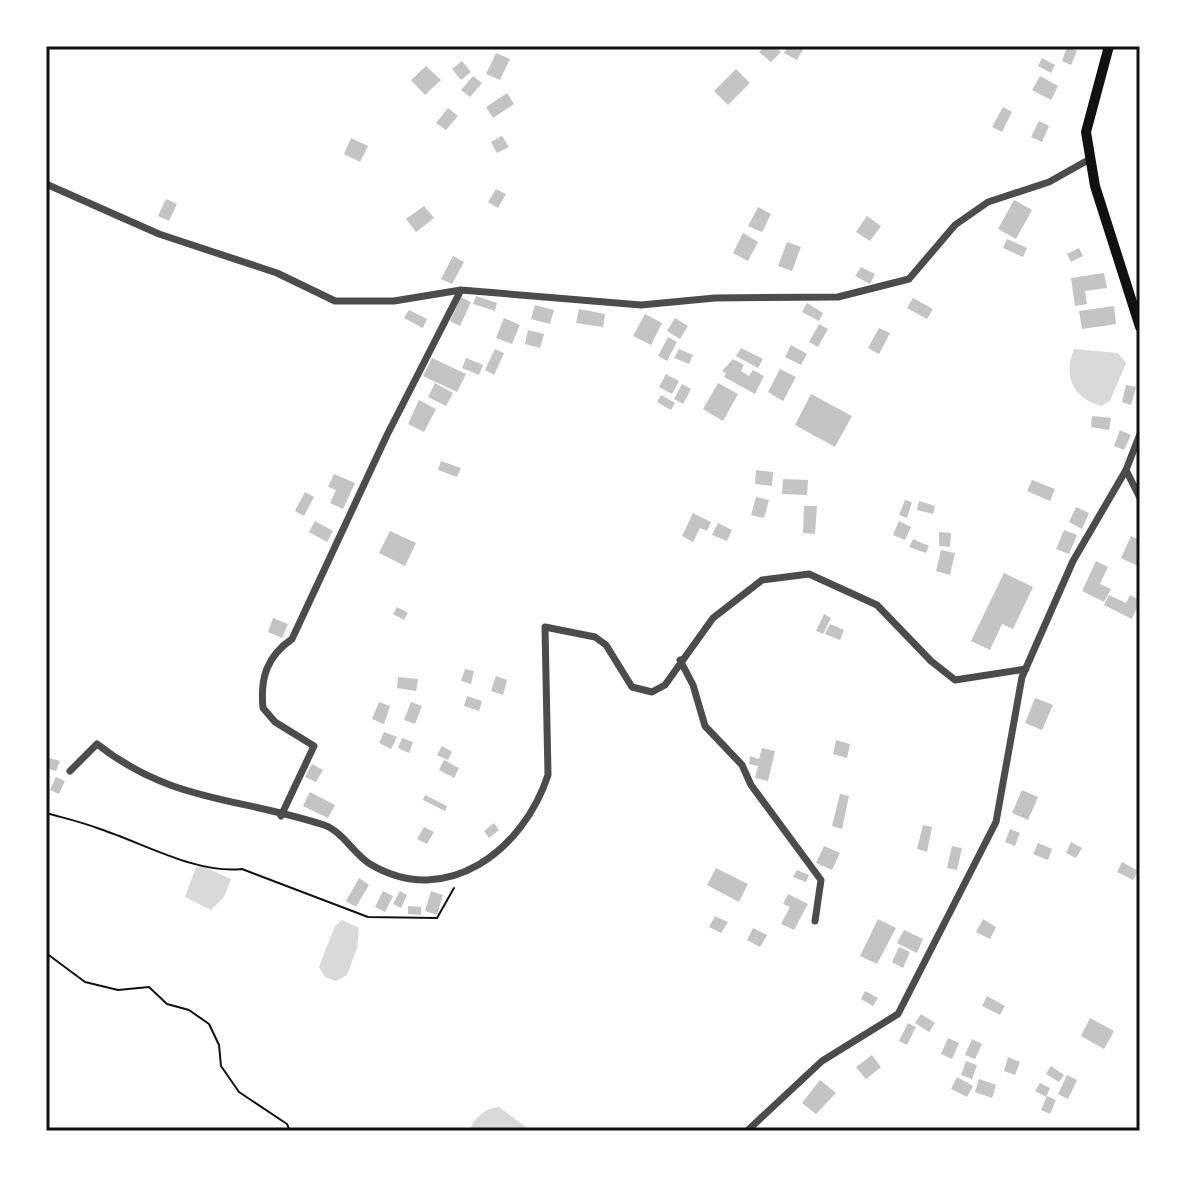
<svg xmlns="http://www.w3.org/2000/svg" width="1186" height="1177" font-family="'Space Grotesk',sans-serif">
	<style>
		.water { fill: #d9d9d9 }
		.building { fill: #c4c4c4 }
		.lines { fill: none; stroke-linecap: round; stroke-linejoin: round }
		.path { stroke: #111; stroke-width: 2 }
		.minor { stroke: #4c4c4c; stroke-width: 7 }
		.secondary { stroke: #111; stroke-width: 10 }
		.neatline { fill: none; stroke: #111; stroke-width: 3 }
	</style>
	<rect width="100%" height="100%" fill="#fff"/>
	<path class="water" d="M1074,349l44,4 8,10 -16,38 -9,5c-28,-8 -38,-29 -27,-57z
		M202,866l29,13 -7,18 -13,13 -26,-13 11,-30z
		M342,920l17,8 -2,20 -10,27 -11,6 -11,-4 -6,-10 16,-41z
		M499,1107l31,23 1,1h-62c6,-13 15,-23 30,-24z"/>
	<path class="building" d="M765,46h9l7,6 -10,10 -12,-10z
		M788,46h17l-8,14 -13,-7z
		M1067,47l10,4 -6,14 -9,-4z
		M496,53l14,6 -10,21 -14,-6z
		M1042,58l13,7 -4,8 -13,-7z
		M462,61l9,11 -10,8 -9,-11z
		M426,66l15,14 -16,15 -14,-15z
		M736,69l14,14 -22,22 -14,-14z
		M473,76l9,7 -12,14 -9,-7z
		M1040,76l18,10 -7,14 -19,-10z
		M507,93l7,11 -21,14 -7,-11z
		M1003,107l9,5 -10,20 -10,-5z
		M448,108l10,8 -12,14 -10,-7z
		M1039,121l10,5 -7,16 -11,-5z
		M502,136l7,11 -12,6 -6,-11z
		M351,138l17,8 -8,16 -16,-8z
		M496,189l10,5 -8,14 -10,-6z
		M166,199l11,5 -8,17 -11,-5z
		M1014,200l18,10 -16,29 -18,-10z
		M424,206l10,12 -18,14 -10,-13z
		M758,207l13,7 -9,18 -14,-6z
		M867,216l14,10 -11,15 -14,-9z
		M743,233l15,9 -10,19 -15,-8z
		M1007,239l20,9 -4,9 -20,-9z
		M787,242l14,5 -9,24 -14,-5z
		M1079,248l4,8 -12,6 -4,-8z
		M453,256l11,6 -12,22 -11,-5z
		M861,267l14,7 -5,10 -15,-8z
		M1104,273l3,15 -22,3 2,13 -12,2 -4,-28z
		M476,296l21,7 -2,8 -22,-7z
		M461,297l10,5 -11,24 -10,-5z
		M913,298l20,11 -6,10 -20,-11z
		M807,303l16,10 -4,8 -17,-9z
		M535,305l19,5 -4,14 -19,-5z
		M1114,306l2,18 -34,5 -3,-18z
		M579,309l26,5 -2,13 -27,-4z
		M409,310l18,9 -4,9 -19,-10z
		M645,314l17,9 -11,22 -18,-9z
		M504,318l16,7 -8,19 -16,-6z
		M675,318l13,8 -8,13 -13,-8z
		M819,324l9,5 -10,18 -9,-5z
		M879,328l11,5 -11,21 -11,-6z
		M528,330l16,4 -4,14 -15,-4z
		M668,337l9,5 -10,19 -9,-5z
		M791,345l16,9 -6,11 -16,-8z
		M741,348l22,11 -5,9 -22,-12z
		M495,349l9,4 -10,22 -9,-5z
		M679,349l14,6 -4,9 -15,-6z
		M432,358l34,16 -9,18 -34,-16z
		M466,358l17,7 -4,10 -17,-7z
		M733,359l11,6 -3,6 8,5 4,-6 11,6 -9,18 -31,-17 2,-4 -4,-2z
		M780,369l16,8 -13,24 -15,-9z
		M666,374l13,7 -7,13 -13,-7z
		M435,383l18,10 -7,13 -18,-9z
		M718,383l20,11 -15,27 -20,-12z
		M682,384l9,5 -8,15 -9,-5z
		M1126,385l10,2 -5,18 -9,-3z
		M811,394l41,22 -17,31 -40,-22z
		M661,395l14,8 -4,7 -14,-8z
		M419,400l17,9 -12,23 -16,-8z
		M1092,416l19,2 -2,12 -18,-3z
		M1120,430l11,5 -7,15 -10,-4z
		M441,461l20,7 -4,9 -19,-7z
		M756,470l17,2 -1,14 -17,-2z
		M334,474l21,9 -12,26 -13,-6 6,-13 -8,-3z
		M783,479l25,1 -1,15 -25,-1z
		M1032,480l23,9 -5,12 -23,-10z
		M305,492l9,5 -10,19 -9,-5z
		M756,497l13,3 -5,18 -13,-3z
		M905,500l7,2 -5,16 -8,-3z
		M919,501l16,5 -2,8 -16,-4z
		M804,506h13l-2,28 -12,-1z
		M1076,507l13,6 -7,16 -13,-7z
		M693,513l18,9 -4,9 -7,-3 -7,14 -11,-6z
		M315,521l18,10 -6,11 -18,-10z
		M899,521l12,6 -6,13 -12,-5z
		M718,523l14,7 -5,11 -15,-6z
		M1064,530l13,5 -8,19 -13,-5z
		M390,531l26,12 -11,23 -26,-13z
		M939,532l12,1 -1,14 -11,-1z
		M1131,536l9,4v27l-19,-9z
		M913,539l16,7 -3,7 -17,-6z
		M941,550l14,3 -5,22 -14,-4z
		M1096,561l12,6 -8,17 11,5 -7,13 -22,-11z
		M1004,573l29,14 -20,42 -11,-5 -12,26 -19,-9z
		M1109,595l17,8 4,-8 10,5 -8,19 -28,-14z
		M397,607l11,6 -4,7 -11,-6z
		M824,614l7,4 -8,16 -7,-3z
		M273,618l15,6 -6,14 -14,-6z
		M830,624l14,6 -4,10 -15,-6z
		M465,669l9,2 -3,13 -10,-3z
		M496,676l11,4 -4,15 -12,-4z
		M398,677l20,2 -2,12 -19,-3z
		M467,696l15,5 -3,10 -15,-5z
		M1035,698l18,7 -11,25 -17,-7z
		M379,702l11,4 -6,18 -12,-5z
		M411,702l11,4 -7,18 -11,-4z
		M384,732l13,5 -6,12 -12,-6z
		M402,738l11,4 -4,11 -11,-5z
		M836,740l14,4 -3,14 -14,-4z
		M442,746l10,6 -4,8 -11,-5z
		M762,748l13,3 -7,30 -13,-3 3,-12 -9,-2 1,-8 9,3z
		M46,757l14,4 -4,10 -10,-3z
		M444,760l15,8 -5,10 -15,-8z
		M312,764l11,6 -7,12 -11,-5z
		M56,777l9,4 -6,13 -9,-4z
		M1022,790l16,7 -10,23 -16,-7z
		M310,792l25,13 -7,13 -25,-12z
		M840,794l9,2 -7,33 -10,-3z
		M425,795l22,11 -2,5 -22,-11z
		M494,823l5,7 -10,8 -5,-7z
		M923,825l9,2 -5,25 -10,-3z
		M424,827l10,5 -7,12 -10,-5z
		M1010,829l10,4 -5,13 -10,-4z
		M1071,842l11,6 -6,10 -10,-5z
		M1038,843l14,6 -4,11 -15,-6z
		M824,846l16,7 -8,17 -16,-7z
		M952,846l10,2 -5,22 -10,-2z
		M1122,862l16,9 -5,9 -16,-8z
		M716,868l32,16 -9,18 -32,-17z
		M797,870l12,5 -3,7 -13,-5z
		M359,878l10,7 -13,22 -10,-6z
		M383,891l10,5 -8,16 -10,-5z
		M400,891l7,4 -6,13 -8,-4z
		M431,891l12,4 -6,20 -12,-4z
		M788,894l20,10 -14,26 -13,-6 9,-17 -7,-3z
		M408,906l13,1v8l-13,-1z
		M715,916l13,6 -7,11 -12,-6z
		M878,919l18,9 -19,36 -17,-8z
		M983,919l13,8 -6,12 -14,-7z
		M753,928l14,7 -7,12 -13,-7z
		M904,930l19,9 -6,14 -20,-10z
		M899,947l11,5 -7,16 -11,-6z
		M865,991l13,7 -5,8 -12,-7z
		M987,996l18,10 -5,9 -18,-9z
		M921,1014l14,9 -6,9 -14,-9z
		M1090,1018l24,13 -10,18 -23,-13z
		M908,1023l8,4 -9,18 -8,-4z
		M948,1038l11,5 -7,16 -11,-5z
		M972,1039l10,5 -7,15 -10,-4z
		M872,1055l9,12 -15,12 -10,-12z
		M1008,1057l12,5 -5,13 -11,-4z
		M966,1061l11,4 -5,14 -11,-4z
		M1051,1066l13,9 -5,7 -13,-8z
		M1067,1075l10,5 -9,19 -10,-5z
		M957,1077l16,9 -6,11 -16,-8z
		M979,1079l17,6 -4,13 -17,-6z
		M820,1080l16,13 -20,21 -14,-11z
		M1040,1083l10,5 -4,9 -11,-6z
		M1047,1096l9,4 -6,14 -9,-4z"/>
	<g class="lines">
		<path class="path" d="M46,813c18,5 36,9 54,16 43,14 96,45 142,40l126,48 69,1 17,-30
			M46,953l39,29 33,8 31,-3 18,17 22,6 20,14 10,21 2,21 18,26 48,32 3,7"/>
		<path class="minor" d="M46,184l113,50 118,39 58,28h59l67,-11 180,15 74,-7 123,-1 71,-18 46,-54 33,-23 61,-20 41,-23
			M1126,470l14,28
			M680,660l13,25 12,41 37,39 9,20 70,95 -6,41
			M70,771l27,-27c75,59 142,53 227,81 18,6 30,29 46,39 77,46 154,-15 178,-89l-3,-148 50,10 11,8 26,42 20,5 13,-7 48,-67 49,-38 47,-6 68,31 54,56 24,19 71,-11
			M281,816l33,-70 -39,-24 -12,-14c-3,-30 4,-52 29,-69l95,-204 74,-145
			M747,1131l75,-70 76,-47 98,-192 26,-145 51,-116 53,-91 14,-36"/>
		<path class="secondary" d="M1109,46l-23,86 9,54 45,141"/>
	</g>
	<rect width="1186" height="1177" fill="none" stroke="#ffffff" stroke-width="96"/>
	<rect x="48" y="48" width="1090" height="1081" class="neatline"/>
</svg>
